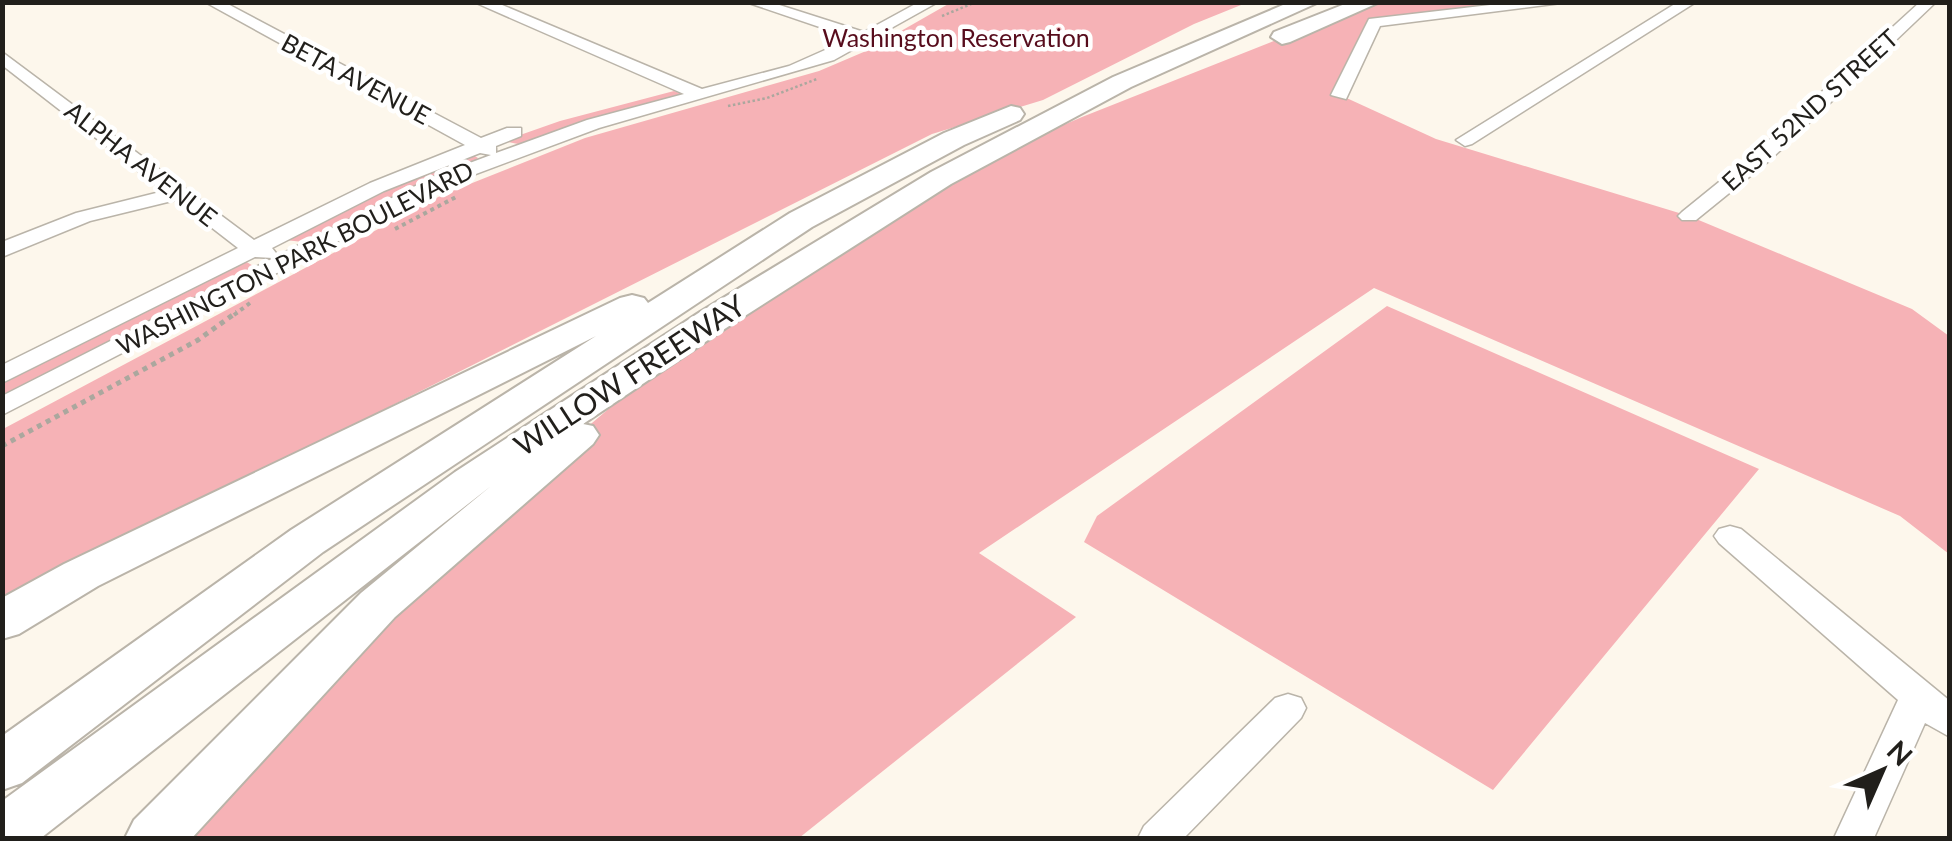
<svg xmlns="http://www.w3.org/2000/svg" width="1952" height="841" font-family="Lato,sans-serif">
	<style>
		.green { fill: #f6b2b6 }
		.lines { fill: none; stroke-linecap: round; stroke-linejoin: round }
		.minor-casing { stroke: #bab4a9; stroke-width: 3 }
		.highway-casing { stroke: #bab4a9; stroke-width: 4 }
		.path-far2 { stroke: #aba79e; stroke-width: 2.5; stroke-dasharray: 2.5 2.5; stroke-linecap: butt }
		.path-far1 { stroke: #aba79e; stroke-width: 4; stroke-dasharray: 4 4; stroke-linecap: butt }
		.path { stroke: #aba79e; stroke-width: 5; stroke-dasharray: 5 5; stroke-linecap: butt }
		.minor { fill: #fff; fill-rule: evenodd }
		.highway { fill: #fff; fill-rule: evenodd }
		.labels { text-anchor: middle; stroke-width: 9; stroke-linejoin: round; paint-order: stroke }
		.far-park-label { font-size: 25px; fill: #570c1c; stroke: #fff }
		.far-street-label { font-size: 25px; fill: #211f1b; stroke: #fff }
		.street-label { font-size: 30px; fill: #211f1b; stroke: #fff }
	</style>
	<rect width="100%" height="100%" fill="#fdf7ec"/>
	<path class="green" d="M950,3h296l-52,21 -151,76 -111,34 -929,467v-172l439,-234 143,-57 234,-67 47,-20z
		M1370,3h192l-188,19 -34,73 96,44 253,77 223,93 37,27v218l-49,-38 -526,-228 -395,265 97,64 -277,221h-644l223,-233 335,-285 228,-142 141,-61z
		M674,91l8,3 -164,50 -15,-3 57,-20z
		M473,155l5,3 -3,3 -172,81 -18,-2 95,-50z
		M245,261l10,6 -238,125 -14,2v-12z
		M1387,306l372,163 -266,321 -409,-248 13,-26z"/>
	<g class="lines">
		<defs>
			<path id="minor" d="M205,2h19l257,136 26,-10h14v8l-25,10v7l91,-33 97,-26 -210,-92h21l207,87 87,-23 63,-28 -106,-36h24l94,30 55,-30h19l-104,58 -235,68 -150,56 -447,231v-19l433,-220 56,-21 -11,-2 -96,38 -112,57 4,5 -3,5 -18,-1 -253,126v-18l236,-117 -62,-48 -86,21 -88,36v-15l74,-29 88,-22 -162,-126v-13l252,188 116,-57 95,-38z
				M1516,2h53l-189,24 -34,73 -15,-4 38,-76z
				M1678,2h18l-224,142 -7,2 -9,-6z
				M1920,2h16l-166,158 -74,60h-14l-4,-4 4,-4 74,-60z
				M1730,526l11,3 209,172v36l-25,-14 -51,115h-40l64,-138 -179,-157 -5,-7 5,-7z
				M1288,694l13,4 5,10 -5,10 -117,120h-46l6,-12 131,-128z"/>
			<path id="highway" d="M1290,2h29l-188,85 -180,97 -225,144 -143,96 10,2 6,9 -6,9 -198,173 -203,221h-67l9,-18 227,-227 130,-107 -450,352h-39v-37l453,-329 245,-160 231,-140 182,-95z
				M1350,2h30l-90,40 -8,2 -11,-7 3,-5z
				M1011,106l9,2 4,6 -4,6 -56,25 -152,82 -489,325 -301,231 -20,7v-54l289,-206 305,-194 -498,250 -79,48 -17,5v-41l62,-34 556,-266 12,-3 12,3 4,5 142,-90 154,-80z"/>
		</defs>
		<use href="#minor" class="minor-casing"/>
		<use href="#highway" class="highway-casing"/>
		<path class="path-far2" d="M942,16l34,-14
			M728,106l39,-8 50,-19"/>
		<path class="path-far1" d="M395,229l61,-32
			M234,315l16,-12"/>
		<path class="path" d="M2,446l196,-106 39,-28"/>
		<use href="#minor" class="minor"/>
		<use href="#highway" class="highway"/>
	</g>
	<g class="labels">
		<g class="far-park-label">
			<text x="956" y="47">Washington Reservation</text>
		</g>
		<g class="far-street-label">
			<text transform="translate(356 79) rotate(28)" y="9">BETA AVENUE</text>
			<text transform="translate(1810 110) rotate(-42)" y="9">EAST 52ND STREET</text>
			<text transform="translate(141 164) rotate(38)" y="9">ALPHA AVENUE</text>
			<text transform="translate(295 258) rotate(-27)" y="9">WASHINGTON PARK BOULEVARD</text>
		</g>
		<g class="street-label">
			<text transform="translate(630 376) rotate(-33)" y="10">WILLOW FREEWAY</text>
		</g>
	</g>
	<rect width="1952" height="841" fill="none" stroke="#211f1b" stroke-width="10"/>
	<g transform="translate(1882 771) rotate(45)" stroke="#ffffff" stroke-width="8" paint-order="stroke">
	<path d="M0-8L18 38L0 25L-18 38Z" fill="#211f1b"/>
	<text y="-15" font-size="28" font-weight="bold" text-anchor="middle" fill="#211f1b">N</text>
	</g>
</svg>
